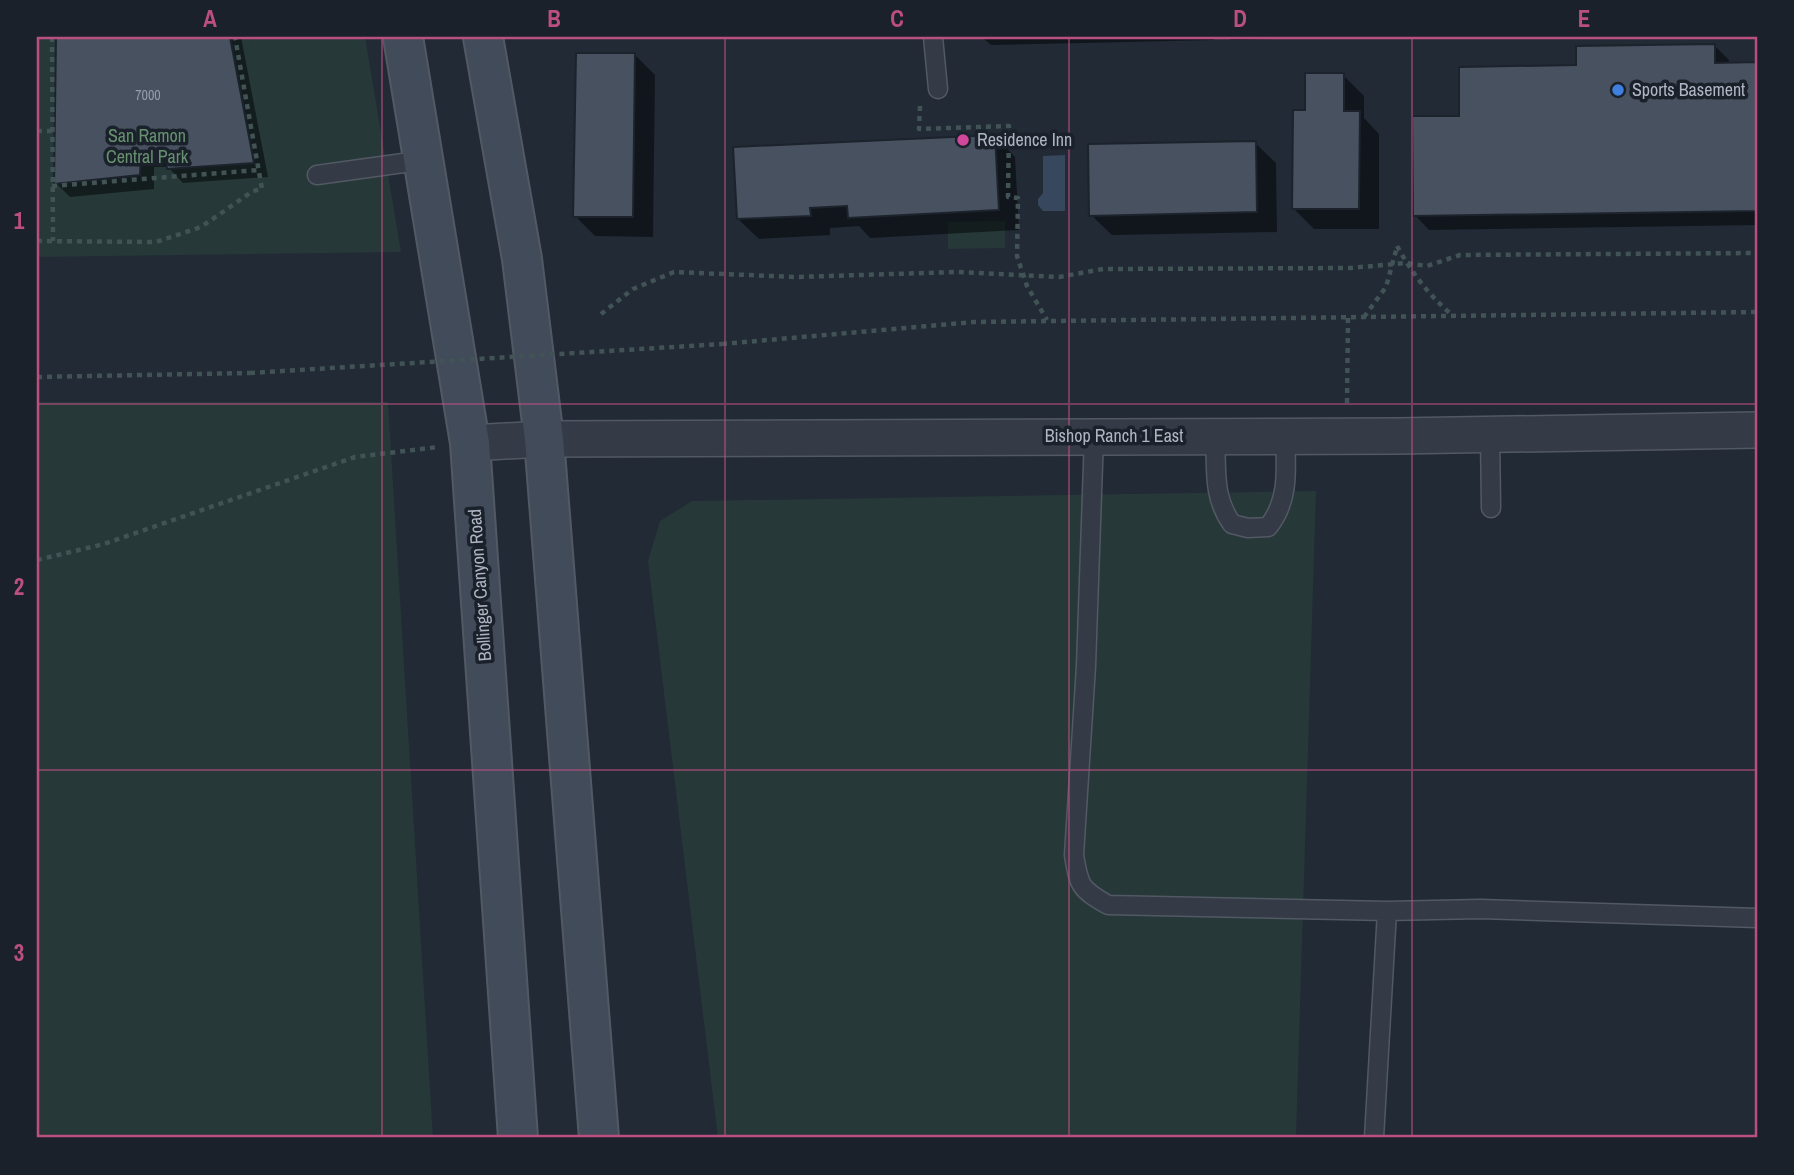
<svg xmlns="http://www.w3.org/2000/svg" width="1794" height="1175" font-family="'Archivo Narrow',sans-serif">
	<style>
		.green { fill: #263838 }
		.water { fill: #37475d }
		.shadow { fill: #0007 }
		.building { fill: #47515f; stroke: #1c232c; stroke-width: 2 }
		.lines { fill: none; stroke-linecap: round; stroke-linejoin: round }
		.service-casing { stroke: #525964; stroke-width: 21 }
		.minor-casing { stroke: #525964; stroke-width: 38 }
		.secondary-casing { stroke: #525964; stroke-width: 42 }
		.path { stroke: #425356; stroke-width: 4.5; stroke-dasharray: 5 5; stroke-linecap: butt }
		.service { stroke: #343b46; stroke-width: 18 }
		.minor { stroke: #343b46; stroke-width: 35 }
		.secondary { stroke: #424b59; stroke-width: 38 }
		.path-bridge { stroke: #425356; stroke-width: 4.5; stroke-dasharray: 5 5; stroke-linecap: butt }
		.grid { fill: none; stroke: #bb4f7f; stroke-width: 2; stroke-opacity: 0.55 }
		.shop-dot { fill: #3f7fe0; stroke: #1a212a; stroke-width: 2.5 }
		.hotel-dot { fill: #d1479c; stroke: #1a212a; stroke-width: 2.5 }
		.labels { text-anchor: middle; stroke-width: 7; stroke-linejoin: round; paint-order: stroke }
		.number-label { font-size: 14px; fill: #949daa }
		.poi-label { font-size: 18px; fill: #aeb6c3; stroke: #1a212a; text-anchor: start }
		.park-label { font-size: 18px; fill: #689171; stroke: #1a212a }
		.street-label { font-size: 18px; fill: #aeb6c3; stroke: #1a212a }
		.neatline { fill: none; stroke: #bb4f7f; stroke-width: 2.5 }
		.grid-label { font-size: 23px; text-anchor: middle; font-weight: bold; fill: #bb4f7f }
	</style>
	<rect width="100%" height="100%" fill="#212a35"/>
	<path class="green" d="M37,37h328l36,215 -364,5z
		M1005,221v27l-57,1v-27z
		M37,402h351l45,736h-396z
		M1316,491l-20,647h-578l-70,-577 12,-40 32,-20z"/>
	<path class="water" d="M1065,155v56h-22l-5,-6v-6l5,-6v-37z"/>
	<path class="shadow" d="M58,37h183l27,140 -85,6 -15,-16h-14v22l-84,8 -14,-14z
		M982,37h232v3l-223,5z
		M1228,37h134l-131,3z
		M1714,45l15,15v4h28v161l-328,5 -14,-15 46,-97 116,-51z
		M635,55l20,20 -2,162 -58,-1 -20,-20z
		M1343,75l21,21v22l15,16v95h-65l-20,-20 13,-97z
		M995,136l20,21 4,73 -149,8 -11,-12 -29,2v7l-71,4 -21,-20z
		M1255,143l21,20 1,69 -165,3 -21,-20z"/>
	<path class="building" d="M56,37h174l24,126 -87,6 -2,-17 -24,1 -1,22 -86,9z
		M1715,44v19l42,-1v149l-344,5 -1,-100h47v-49l117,-2v-19z
		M576,53h59l-2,164h-60z
		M1305,73h39v38h16l-1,98h-67l1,-99h12z
		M995,135l4,75 -151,8 -1,-12 -37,2 1,8 -74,3 -4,-72z
		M1256,141l1,71 -168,4 -1,-72z"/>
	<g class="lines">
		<defs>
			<path id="service" d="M933,37l5,52
				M317,175l108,-15
				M1490,434l1,74
				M1094,436l-8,230 -12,189c5,31 6,34 34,50l279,6 94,-2 276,9
				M1215,436c2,33 -3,60 17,88l16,4 20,-1c22,-27 18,-59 17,-92
				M1374,1138l13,-227"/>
			<path id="minor" d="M470,443l74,-4 854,-3 359,-6"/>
			<path id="secondary" d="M403,37l67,406 48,695
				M483,37l39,222 22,180 55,699"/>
		</defs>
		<use href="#service" class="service-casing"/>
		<use href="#minor" class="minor-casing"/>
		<use href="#secondary" class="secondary-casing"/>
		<path class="path" d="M52,37l1,204
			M920,106l-1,23 90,-3 -1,71 10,1 -1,58 10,30 20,34
			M37,131h15
			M52,186l207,-16
			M37,241l119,1 45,-15 52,-36 9,-2 -27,-152
			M1397,246c15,27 31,48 55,69
			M601,314l32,-25 41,-17 122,5 161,-5 102,5 44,-8 247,-1 56,-5 21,3 33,-11 297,-2
			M1364,317l22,-30 11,-40
			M722,344l252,-22 783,-10
			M37,377l213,-4
			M1347,403l1,-86
			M37,560l67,-16 251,-87 83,-10"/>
		<use href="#service" class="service"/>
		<use href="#minor" class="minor"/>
		<use href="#secondary" class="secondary"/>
		<path class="path-bridge" d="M250,373l472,-29"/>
	</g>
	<path class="grid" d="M382,37v1101M725,37v1101M1069,37v1101M1412,37v1101M37,404h1720M37,770h1720"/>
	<circle class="shop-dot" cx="1618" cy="90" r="7"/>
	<circle class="hotel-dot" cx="963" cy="140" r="7"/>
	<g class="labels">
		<g class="number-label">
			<text x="148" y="100">7000</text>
		</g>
		<g class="poi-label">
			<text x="1632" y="96">Sports Basement</text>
			<text x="977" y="146">Residence Inn</text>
		</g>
		<g class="park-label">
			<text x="147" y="142">San Ramon<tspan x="147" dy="21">Central Park</tspan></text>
		</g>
		<g class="street-label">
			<text x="1114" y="442">Bishop Ranch 1 East</text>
			<text transform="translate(480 585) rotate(-94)" y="6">Bollinger Canyon Road</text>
		</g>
	</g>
	<rect width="1794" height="1175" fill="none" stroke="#1a212a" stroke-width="77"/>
	<rect x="38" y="38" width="1718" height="1098" class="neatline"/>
	<g class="grid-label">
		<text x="210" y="27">A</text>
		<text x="554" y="27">B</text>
		<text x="897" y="27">C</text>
		<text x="1240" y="27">D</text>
		<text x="1584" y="27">E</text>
		<text x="19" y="229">1</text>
		<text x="19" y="595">2</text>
		<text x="19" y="961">3</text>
	</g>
</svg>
